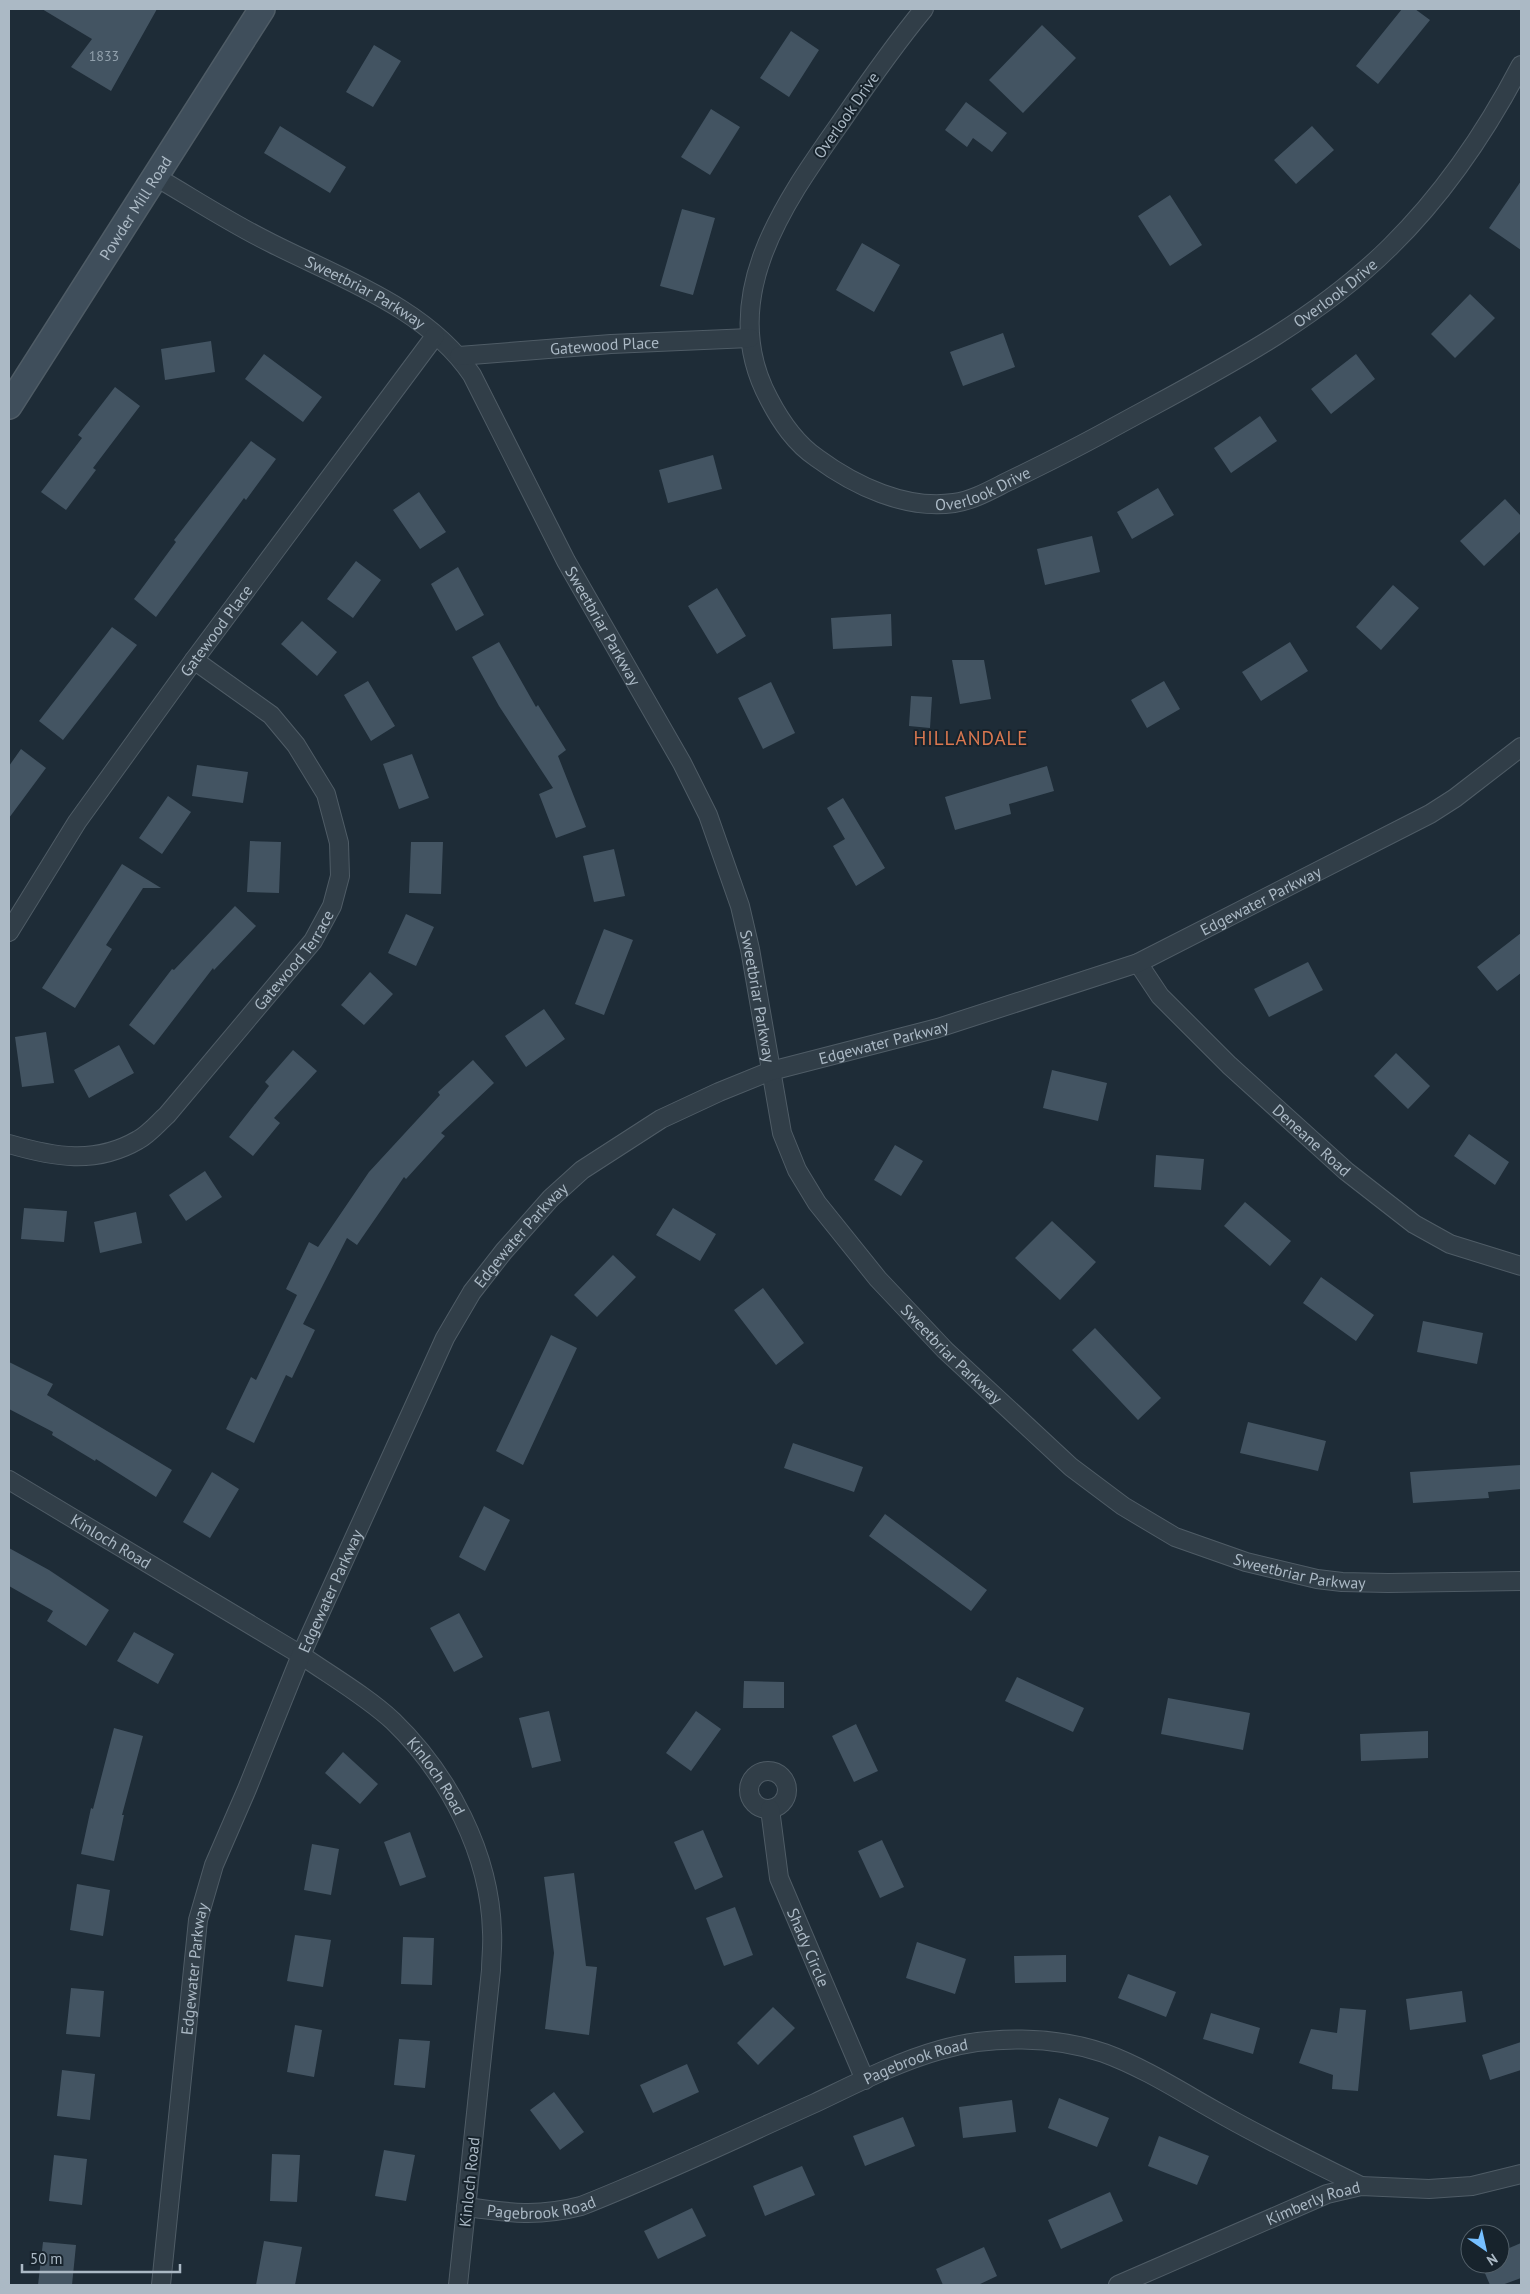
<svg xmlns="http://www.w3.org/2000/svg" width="1530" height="2294" font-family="'PT Sans',sans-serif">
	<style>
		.building { fill: #435462 }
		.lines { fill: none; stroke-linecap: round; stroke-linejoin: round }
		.street-casing { stroke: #4f5c66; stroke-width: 20 }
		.secondary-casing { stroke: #4f5c66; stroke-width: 28 }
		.street { stroke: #313e48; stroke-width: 18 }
		.secondary { stroke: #3f4e5b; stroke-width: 25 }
		.labels { text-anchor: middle; stroke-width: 4; stroke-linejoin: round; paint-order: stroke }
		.number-label { font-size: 14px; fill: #91a0ac }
		.street-label { font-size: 16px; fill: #abb9c5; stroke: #17232c }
		.quarter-label { font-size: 19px; letter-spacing: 1px; fill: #db7850; stroke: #17232c }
	</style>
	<rect width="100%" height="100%" fill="#1e2c37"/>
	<path class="building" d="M42,9h115l-46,82 -40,-24 21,-28z
		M1402,9h13l15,11 -52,64 -22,-18z
		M1042,25l34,33 -53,55 -34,-33z
		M791,31l28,19 -30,47 -29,-19z
		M374,45l27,16 -28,46 -27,-15z
		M966,102l41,31 -15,19 -19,-14 -6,9 -22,-17z
		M711,109l29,18 -30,48 -29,-18z
		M280,126l66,41 -16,26 -66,-40z
		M1312,126l22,24 -38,34 -22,-24z
		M1521,181v69l-32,-22z
		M1170,195l32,50 -32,21 -32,-50z
		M682,209l33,9 -22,77 -33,-9z
		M862,243l38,22 -26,47 -38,-22z
		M1470,294l25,24 -40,40 -24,-24z
		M1003,333l12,34 -52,19 -13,-34z
		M211,341l4,31 -50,8 -4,-31z
		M264,354l58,43 -19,25 -58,-43z
		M1356,354l19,25 -44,35 -20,-25z
		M115,387l25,19 -47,62 3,2 -30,40 -25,-18 41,-54 -4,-3z
		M1260,416l17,25 -46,32 -17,-25z
		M251,441l25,18 -30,41 -2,-2 -88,119 -22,-18 42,-57 -2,-2z
		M713,455l9,34 -54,14 -9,-33z
		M1158,488l16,27 -42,24 -15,-27z
		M419,492l27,40 -26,17 -27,-39z
		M1505,499l16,17v15l-37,35 -24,-25z
		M1092,536l8,36 -55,13 -8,-36z
		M356,561l25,19 -28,38 -26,-19z
		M458,567l26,48 -28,16 -25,-47z
		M1393,585l26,23 -38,42 -25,-23z
		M717,588l29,48 -29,18 -29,-48z
		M891,614l1,32 -59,3 -2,-31z
		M302,621l35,31 -20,24 -36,-32z
		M112,627l25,18 -74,95 -24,-19z
		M499,642l37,65 2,-2 28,45 -8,6 28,71 -30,11 -17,-44 14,-6 -54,-82 -27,-49z
		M1290,642l18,29 -47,30 -19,-29z
		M952,660h32l7,39 -31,5z
		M368,681l27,45 -24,15 -27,-46z
		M1164,681l16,28 -33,19 -16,-28z
		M771,682l24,51 -32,16 -25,-51z
		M911,696l21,1 -2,31 -21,-2z
		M21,749l25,19 -37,50v-52z
		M412,754l17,44 -30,11 -16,-45z
		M197,765l51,7 -5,31 -51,-7z
		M1047,766l7,25 -45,13 2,10 -56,16 -10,-33z
		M168,796l23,16 -29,42 -23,-16z
		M843,798l42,70 -29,18 -23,-40 12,-7 -18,-31z
		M250,841l31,1 -2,51 -32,-1z
		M411,842h32l-2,52 -32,-1z
		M614,849l11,47 -31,6 -11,-46z
		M122,864l39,24h-18l-37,57 6,4 -37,59 -33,-20z
		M235,906l21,20 -42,44 -1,-2 -59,77 -25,-20 43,-56 2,1z
		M406,914l28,13 -18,39 -28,-13z
		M604,929l29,11 -29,75 -29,-11z
		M1521,933v40l-24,18 -20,-24z
		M1308,962l15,28 -54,27 -15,-28z
		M370,972l23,22 -29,31 -23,-20z
		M544,1009l21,30 -39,28 -21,-31z
		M46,1032l8,51 -32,4 -7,-50z
		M119,1045l15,28 -45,25 -15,-28z
		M293,1050l24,21 -43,47 6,5 -27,33 -24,-19 40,-51 -4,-4z
		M1396,1053l34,33 -22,23 -34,-33z
		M473,1060l21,23 -53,50 4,3 -39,43 -2,-2 -47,68 -10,-7 -44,86 12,6 -23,48 -6,-3 -32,68 -28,-14 25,-52 5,3 41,-85 -11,-6 23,-47 9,5 51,-75 71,-77 -2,-3z
		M1052,1070l55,13 -9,38 -55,-13z
		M1469,1134l40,28 -14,23 -41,-29z
		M895,1145l28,16 -22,35 -27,-16z
		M1156,1155l48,4 -3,31 -47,-3z
		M205,1171l17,26 -36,24 -17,-26z
		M1245,1202l46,39 -21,25 -46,-40z
		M24,1208l43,3 -3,31 -43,-3z
		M673,1208l43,26 -16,27 -44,-26z
		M136,1212l6,31 -42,10 -6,-31z
		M1052,1221l44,41 -36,38 -45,-42z
		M613,1255l23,22 -39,40 -23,-22z
		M1321,1277l53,38 -18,26 -53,-38z
		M763,1288l41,55 -28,22 -42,-55z
		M1423,1321l60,12 -6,31 -60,-12z
		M1095,1328l66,70 -23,22 -66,-70z
		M551,1335l26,13 -54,117 -27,-14z
		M9,1362l44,22 -6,11 125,75 -16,27 -60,-38 -1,2 -43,-26 1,-3 -44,-23z
		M1248,1422l78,19 -8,30 -78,-18z
		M793,1443l70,24 -9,25 -70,-24z
		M1521,1465v24l-33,3 1,6 -76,5 -3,-31z
		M212,1472l27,17 -29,49 -27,-16z
		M484,1506l26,14 -25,51 -26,-14z
		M885,1514l102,76 -16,21 -102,-75z
		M9,1548l40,22 60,40 -23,36 -39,-25 6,-10 -44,-25z
		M459,1613l24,44 -29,15 -24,-44z
		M134,1632l40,22 -16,30 -41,-23z
		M1017,1677l67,31 -11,24 -68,-31z
		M744,1681l40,1v26h-41z
		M1168,1698l82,15 -7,37 -82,-16z
		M549,1711l12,50 -29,7 -13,-50z
		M696,1711l25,18 -30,42 -25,-18z
		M856,1724l22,47 -24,11 -22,-46z
		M114,1728l29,8 -21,79h2l-10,46 -33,-7 10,-46 2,1z
		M1428,1731v27l-67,3 -1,-27z
		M343,1752l35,32 -18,20 -35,-31z
		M703,1830l20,47 -28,13 -21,-48z
		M410,1832l16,45 -26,9 -16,-44z
		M882,1840l22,47 -24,11 -22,-47z
		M312,1844l27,5 -8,46 -27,-5z
		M574,1873l12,93 11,1 -8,68 -44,-6 9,-76 -10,-76z
		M77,1884l33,6 -7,46 -33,-6z
		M735,1907l18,48 -29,11 -18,-48z
		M295,1935l36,5 -8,47 -36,-6z
		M403,1937l31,1 -2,47 -31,-1z
		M917,1942l49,17 -11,35 -49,-16z
		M1066,1955v27l-51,1 -1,-27z
		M1128,1974l48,18 -10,25 -48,-19z
		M71,1988l33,3 -4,46 -34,-3z
		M1462,1991l4,31 -56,8 -4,-31z
		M773,2007l22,21 -37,37 -21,-22z
		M1340,2008l26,2 -8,81 -26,-2 1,-14 -34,-12 12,-34 26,4z
		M1211,2013l49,15 -7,26 -50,-15z
		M295,2025l27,5 -8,47 -27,-5z
		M399,2039l31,2 -5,47 -31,-3z
		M1521,2042v28l-31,10 -8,-25z
		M687,2064l12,28 -46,21 -13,-28z
		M62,2070l33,4 -5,46 -33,-4z
		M554,2092l30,40 -24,18 -30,-40z
		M1059,2098l50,20 -12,29 -49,-19z
		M1012,2100l4,32 -53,6 -4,-31z
		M903,2117l12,29 -50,20 -12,-30z
		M1159,2136l50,20 -12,29 -49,-19z
		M384,2150l31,5 -9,46 -31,-5z
		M272,2154l28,1 -3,47 -27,-1z
		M54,2155l33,4 -5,46 -33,-4z
		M802,2166l13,29 -50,21 -12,-30z
		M1110,2192l13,29 -62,28 -13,-29z
		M692,2208l14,28 -48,23 -14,-28z
		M264,2241l38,6 -7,38h-39z
		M43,2242l33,3 -4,40h-34z
		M1521,2243v35l-19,7h-12l-9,-21h19v-12z
		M984,2247l13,29 -19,9h-35l-7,-16z"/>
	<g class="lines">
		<defs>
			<g id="street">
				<path id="s1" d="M924,9c-30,36 -57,75 -83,113 -57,81 -126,177 -72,277 12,23 26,44 48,59 38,28 89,52 137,45 21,-3 40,-15 59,-24 31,-15 63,-31 94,-48 98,-54 202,-104 283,-184 53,-52 97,-117 131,-182"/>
				<path id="s2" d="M156,177c38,22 76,47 115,66 69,35 156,65 201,132l94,186 116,202 26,52 32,91 10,43 32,184 15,37 20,33 61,76 67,71 126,117 52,39 52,31 71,25 71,17 25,3 46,1 133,-2"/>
				<path id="s3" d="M459,356l152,-12 139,-6"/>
				<path id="s4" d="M9,932l68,-110 117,-162 241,-324"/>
				<path id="s5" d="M1138,963l22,33 69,69 117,106 68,53 36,20 71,22"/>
				<path id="s6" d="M9,1144c45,13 86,21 129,-4 11,-6 20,-17 29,-25l146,-174 19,-35 8,-30 -1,-33 -13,-49 -30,-49 -25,-30 -77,-55"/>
				<path id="s7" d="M9,1480l292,175c30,21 65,41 92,66 56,54 97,133 99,211 1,13 -1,26 -1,38l-33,315"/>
				<circle cx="768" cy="1790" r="19"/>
				<path id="s8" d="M770,1809l9,69 86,202"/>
				<path id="s9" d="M466,2207c44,6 72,10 115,-1 79,-31 156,-68 234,-103 40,-19 82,-41 125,-53 50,-15 114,-14 164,3 41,15 79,40 117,61 46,26 93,49 140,72"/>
				<path id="s10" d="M161,2285l37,-365 16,-55 33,-76 54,-134 144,-317 27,-46 32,-41 47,-53 31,-28 79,-51 58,-27 52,-21 167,-43 200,-65 292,-149 25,-16 66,-51"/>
				<path id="s11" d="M1118,2285l209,-91 34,-8 68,3 43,-3 49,-12"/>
			</g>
			<g id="secondary">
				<path id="s12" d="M9,406l253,-397"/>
			</g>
		</defs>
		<use href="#street" class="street-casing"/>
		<use href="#secondary" class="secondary-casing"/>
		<use href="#street" class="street"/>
		<use href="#secondary" class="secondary"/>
	</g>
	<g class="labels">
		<g class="number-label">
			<text x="104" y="61">1833</text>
		</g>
		<g class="street-label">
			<text transform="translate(846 115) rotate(-55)" y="6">Overlook Drive</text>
			<text dy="6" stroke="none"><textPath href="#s12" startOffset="235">Powder Mill Road</textPath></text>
			<text dy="6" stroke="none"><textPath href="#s1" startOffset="1105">Overlook Drive</textPath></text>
			<text dy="6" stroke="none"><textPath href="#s2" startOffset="239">Sweetbriar Parkway</textPath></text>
			<text dy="6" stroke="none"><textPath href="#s3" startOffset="146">Gatewood Place</textPath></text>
			<text dy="6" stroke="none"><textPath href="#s1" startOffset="700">Overlook Drive</textPath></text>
			<text dy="6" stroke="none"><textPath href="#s2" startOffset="659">Sweetbriar Parkway</textPath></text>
			<text dy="6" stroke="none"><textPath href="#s4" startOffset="366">Gatewood Place</textPath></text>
			<text dy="6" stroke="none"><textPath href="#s10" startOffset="1952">Edgewater Parkway</textPath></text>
			<text dy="6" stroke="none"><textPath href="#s6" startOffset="372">Gatewood Terrace</textPath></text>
			<text dy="6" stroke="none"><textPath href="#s2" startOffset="1064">Sweetbriar Parkway</textPath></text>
			<text dy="6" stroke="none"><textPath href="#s10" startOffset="1548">Edgewater Parkway</textPath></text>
			<text dy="6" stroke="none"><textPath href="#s5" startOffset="249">Deneane Road</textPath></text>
			<text dy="6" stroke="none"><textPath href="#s10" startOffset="1128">Edgewater Parkway</textPath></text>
			<text dy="6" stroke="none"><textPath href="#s2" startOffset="1484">Sweetbriar Parkway</textPath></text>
			<text dy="6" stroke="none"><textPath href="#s7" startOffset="119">Kinloch Road</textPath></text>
			<text dy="6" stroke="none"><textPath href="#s2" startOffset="1904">Sweetbriar Parkway</textPath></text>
			<text dy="6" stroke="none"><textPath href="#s10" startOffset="722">Edgewater Parkway</textPath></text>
			<text dy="6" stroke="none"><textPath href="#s7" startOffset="524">Kinloch Road</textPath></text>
			<text dy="6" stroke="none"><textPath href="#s8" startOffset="145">Shady Circle</textPath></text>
			<text dy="6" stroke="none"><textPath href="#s10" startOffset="318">Edgewater Parkway</textPath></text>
			<text dy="6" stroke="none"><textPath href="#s9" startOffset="481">Pagebrook Road</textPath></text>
			<text transform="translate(469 2182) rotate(-84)" y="6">Kinloch Road</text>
			<text dy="6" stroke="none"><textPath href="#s9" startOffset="76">Pagebrook Road</textPath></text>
			<text dy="6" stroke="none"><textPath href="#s11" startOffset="212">Kimberly Road</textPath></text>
		</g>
		<g class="quarter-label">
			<text x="971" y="745">HILLANDALE</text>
		</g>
	</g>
	<rect width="1530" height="2294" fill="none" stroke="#abb9c5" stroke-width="20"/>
	<g transform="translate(1485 2249) rotate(146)"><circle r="24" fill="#17232c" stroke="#525f69"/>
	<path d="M0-4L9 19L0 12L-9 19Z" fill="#76bfff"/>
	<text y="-8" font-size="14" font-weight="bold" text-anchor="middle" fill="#abb9c5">N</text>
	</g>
	<path d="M22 2264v8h158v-8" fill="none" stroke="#abb9c5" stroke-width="2.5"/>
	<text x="30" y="2264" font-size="15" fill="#abb9c5" stroke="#17232c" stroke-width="4" paint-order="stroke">50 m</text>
</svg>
